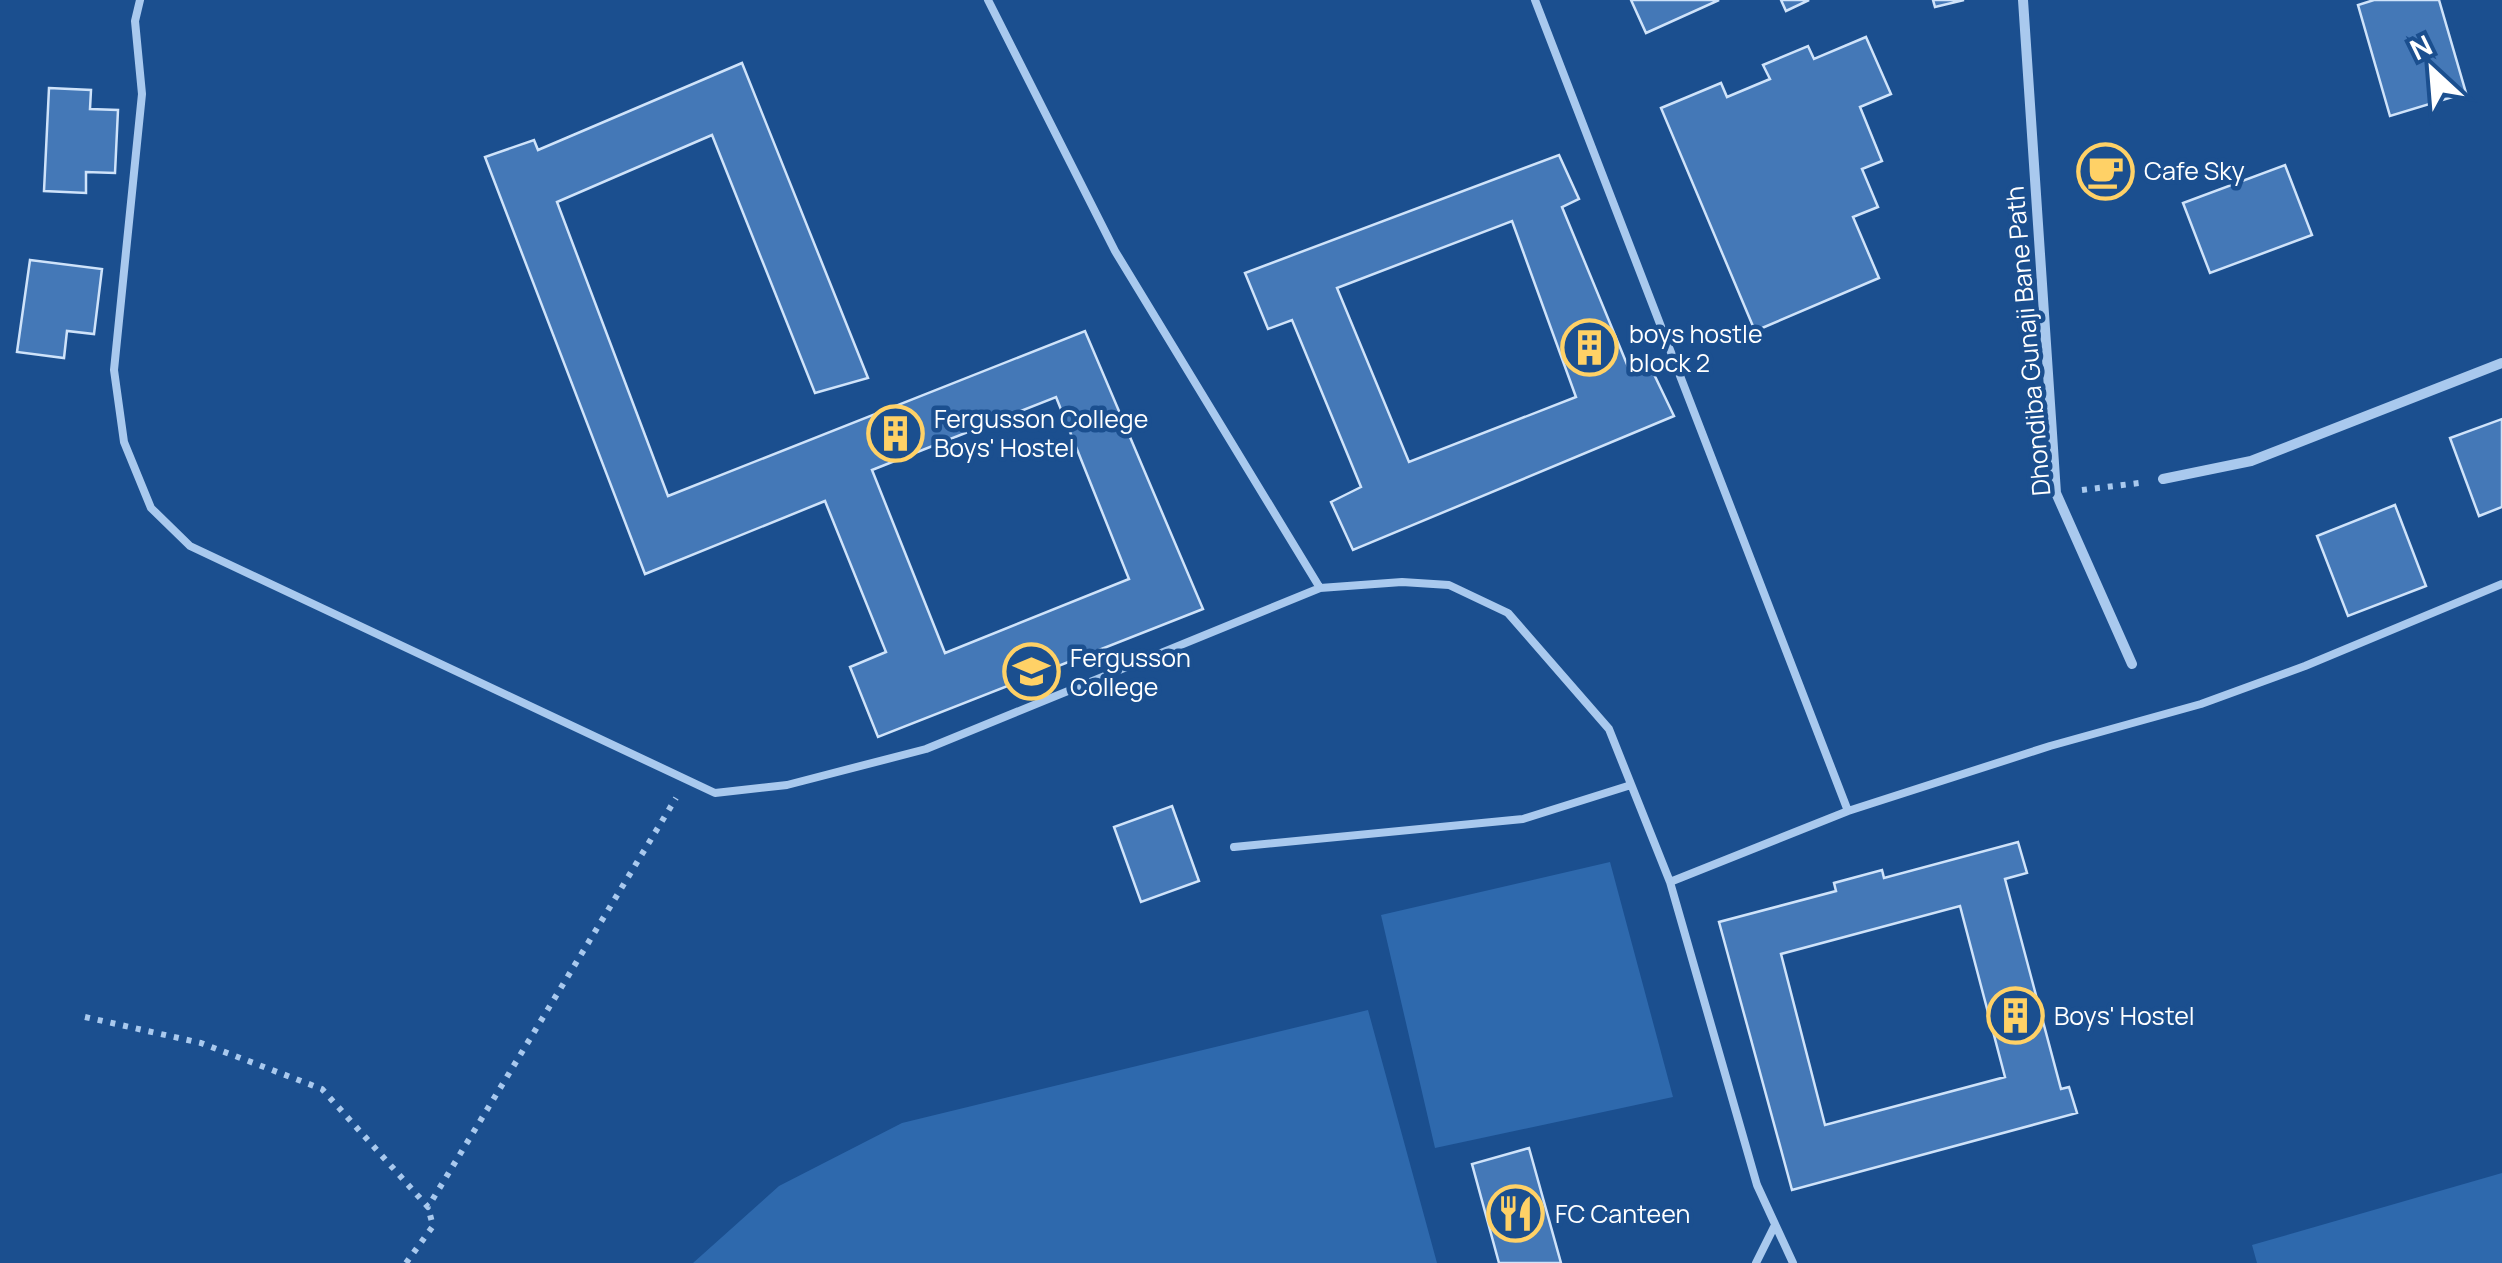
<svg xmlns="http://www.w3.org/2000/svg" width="2502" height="1263" font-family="Manrope,sans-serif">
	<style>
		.green { fill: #2e69ad }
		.building { fill: #4478b7; stroke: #cfe3fa; stroke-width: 2.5; fill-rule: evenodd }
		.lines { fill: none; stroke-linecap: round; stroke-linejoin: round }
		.path { stroke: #a9c9ee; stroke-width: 6; stroke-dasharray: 5 8; stroke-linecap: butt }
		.lane { stroke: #a9c9ee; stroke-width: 8 }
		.street { stroke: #a9c9ee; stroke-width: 10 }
		.labels { text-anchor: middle; stroke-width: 9; stroke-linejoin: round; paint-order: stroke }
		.poi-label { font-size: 25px; fill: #fff; stroke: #1b4f8f; text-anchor: start }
		.street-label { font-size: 25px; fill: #fff; stroke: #1b4f8f }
	</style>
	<rect width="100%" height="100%" fill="#1b4f8f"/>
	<path class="green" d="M1610,862l63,235 -238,51 -54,-233z
		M1368,1010l69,253h-744l86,-77 123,-63z
		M2502,1173v90h-245l-5,-18z"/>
	<path class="building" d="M1631,0h88l-73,33z
		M1781,0h28l-23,11z
		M1933,0h31l-29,7z
		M2374,0h65l27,93 -76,23 -32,-111z
		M1866,37l25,57 -31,13 22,54 -20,8 16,38 -25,10 26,61 -124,53 -94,-223 60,-25 6,14 43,-18 -7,-14 45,-19 6,13z
		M742,63l126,315 -53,15 -103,-258 -155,67 111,294 417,-165 118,278 -325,128 -28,-70 36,-15 -61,-151 -180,73 -160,-417 49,-17 4,10zM1056,397l73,182 -184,74 -73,-183z
		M49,88l42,2 -1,19 28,1 -3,63 -29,-1v21l-42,-2z
		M1559,155l20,44 -17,8 69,167 20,-6 23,48 -321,134 -22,-48 30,-15 -69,-167 -24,9 -23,-56zM1512,221l64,176 -167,65 -72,-174z
		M2285,165l27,70 -102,38 -27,-70z
		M30,260l72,9 -8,65 -27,-3 -3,27 -47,-6z
		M2502,419v88l-23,9 -29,-78z
		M2395,505l31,81 -78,30 -31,-80z
		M1172,806l27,75 -58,21 -27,-75z
		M2018,842l9,31 -22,6 56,210 8,-2 8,26 -285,77 -73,-268 117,-31 -2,-8 48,-13 2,8zM1960,906l45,171 -180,48 -44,-171z
		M1529,1148l32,115h-62l-27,-99z"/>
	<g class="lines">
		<path class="path" d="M2082,490l57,-7
			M85,1017l116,26 121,46 106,118 248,-409
			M406,1263l27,-37 -5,-19"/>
		<path class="lane" d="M140,0l-5,21 7,73 -28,276 10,72 27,66 39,38 525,247 72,-8 139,-36 394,-161 82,-6 47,3 59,28 101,116 61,153 87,303 36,78
			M988,0l127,251 205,337
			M1535,0l313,811
			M1234,847l289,-28 108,-34
			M1670,882l178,-71 202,-65 151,-42 104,-38 197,-82
			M1756,1263l18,-36"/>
		<path class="street" d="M2023,0l33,493 76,171
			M2163,479l88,-18 251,-98"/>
	</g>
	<defs>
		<symbol id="cafe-ring" viewBox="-11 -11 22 22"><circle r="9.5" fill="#1b4f8f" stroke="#ffd166" stroke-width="1.5"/><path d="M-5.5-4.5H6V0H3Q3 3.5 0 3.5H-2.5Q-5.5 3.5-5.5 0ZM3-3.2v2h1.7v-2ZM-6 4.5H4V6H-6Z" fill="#ffd166"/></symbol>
		<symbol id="building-ring" viewBox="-11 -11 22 22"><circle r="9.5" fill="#1b4f8f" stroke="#ffd166" stroke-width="1.5"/><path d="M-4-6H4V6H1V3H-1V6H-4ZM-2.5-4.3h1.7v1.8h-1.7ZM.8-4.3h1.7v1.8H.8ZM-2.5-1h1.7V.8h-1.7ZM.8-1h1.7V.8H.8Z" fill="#ffd166"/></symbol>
		<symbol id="university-ring" viewBox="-11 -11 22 22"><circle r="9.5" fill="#1b4f8f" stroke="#ffd166" stroke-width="1.5"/><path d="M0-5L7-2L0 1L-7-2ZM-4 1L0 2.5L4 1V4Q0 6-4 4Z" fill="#ffd166"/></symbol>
		<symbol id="restaurant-ring" viewBox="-11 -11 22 22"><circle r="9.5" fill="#1b4f8f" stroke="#ffd166" stroke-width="1.5"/><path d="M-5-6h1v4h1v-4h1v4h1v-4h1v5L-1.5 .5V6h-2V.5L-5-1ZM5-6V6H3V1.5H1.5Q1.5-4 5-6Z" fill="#ffd166"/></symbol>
	</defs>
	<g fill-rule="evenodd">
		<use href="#cafe-ring" x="2074" y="140" width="63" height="63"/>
		<use href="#building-ring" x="1558" y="316" width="63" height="63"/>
		<use href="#building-ring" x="864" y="402" width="63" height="63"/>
		<use href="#university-ring" x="1000" y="640" width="63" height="63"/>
		<use href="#building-ring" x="1984" y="984" width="63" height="63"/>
		<use href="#restaurant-ring" x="1484" y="1182" width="63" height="63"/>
	</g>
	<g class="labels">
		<g class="poi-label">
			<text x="2144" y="180">Cafe Sky</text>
			<text x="1629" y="343">boys hostle<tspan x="1629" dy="29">block 2</tspan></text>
			<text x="934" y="428">Fergusson College<tspan x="934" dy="29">Boys' Hostel</tspan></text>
			<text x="1070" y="667">Fergusson<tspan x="1070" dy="29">College</tspan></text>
			<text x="2054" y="1025">Boys' Hostel</text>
			<text x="1555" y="1223">FC Canteen</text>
		</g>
		<g class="street-label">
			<text transform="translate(2028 341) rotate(-95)" y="9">Dhondiba Gunaji Bane Path</text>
		</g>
	</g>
	<g transform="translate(2432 70) rotate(334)" stroke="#1b4f8f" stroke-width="8" paint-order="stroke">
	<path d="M0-8L18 38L0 25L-18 38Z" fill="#ffffff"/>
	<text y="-15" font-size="28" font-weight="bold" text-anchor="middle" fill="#ffffff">N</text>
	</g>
</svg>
